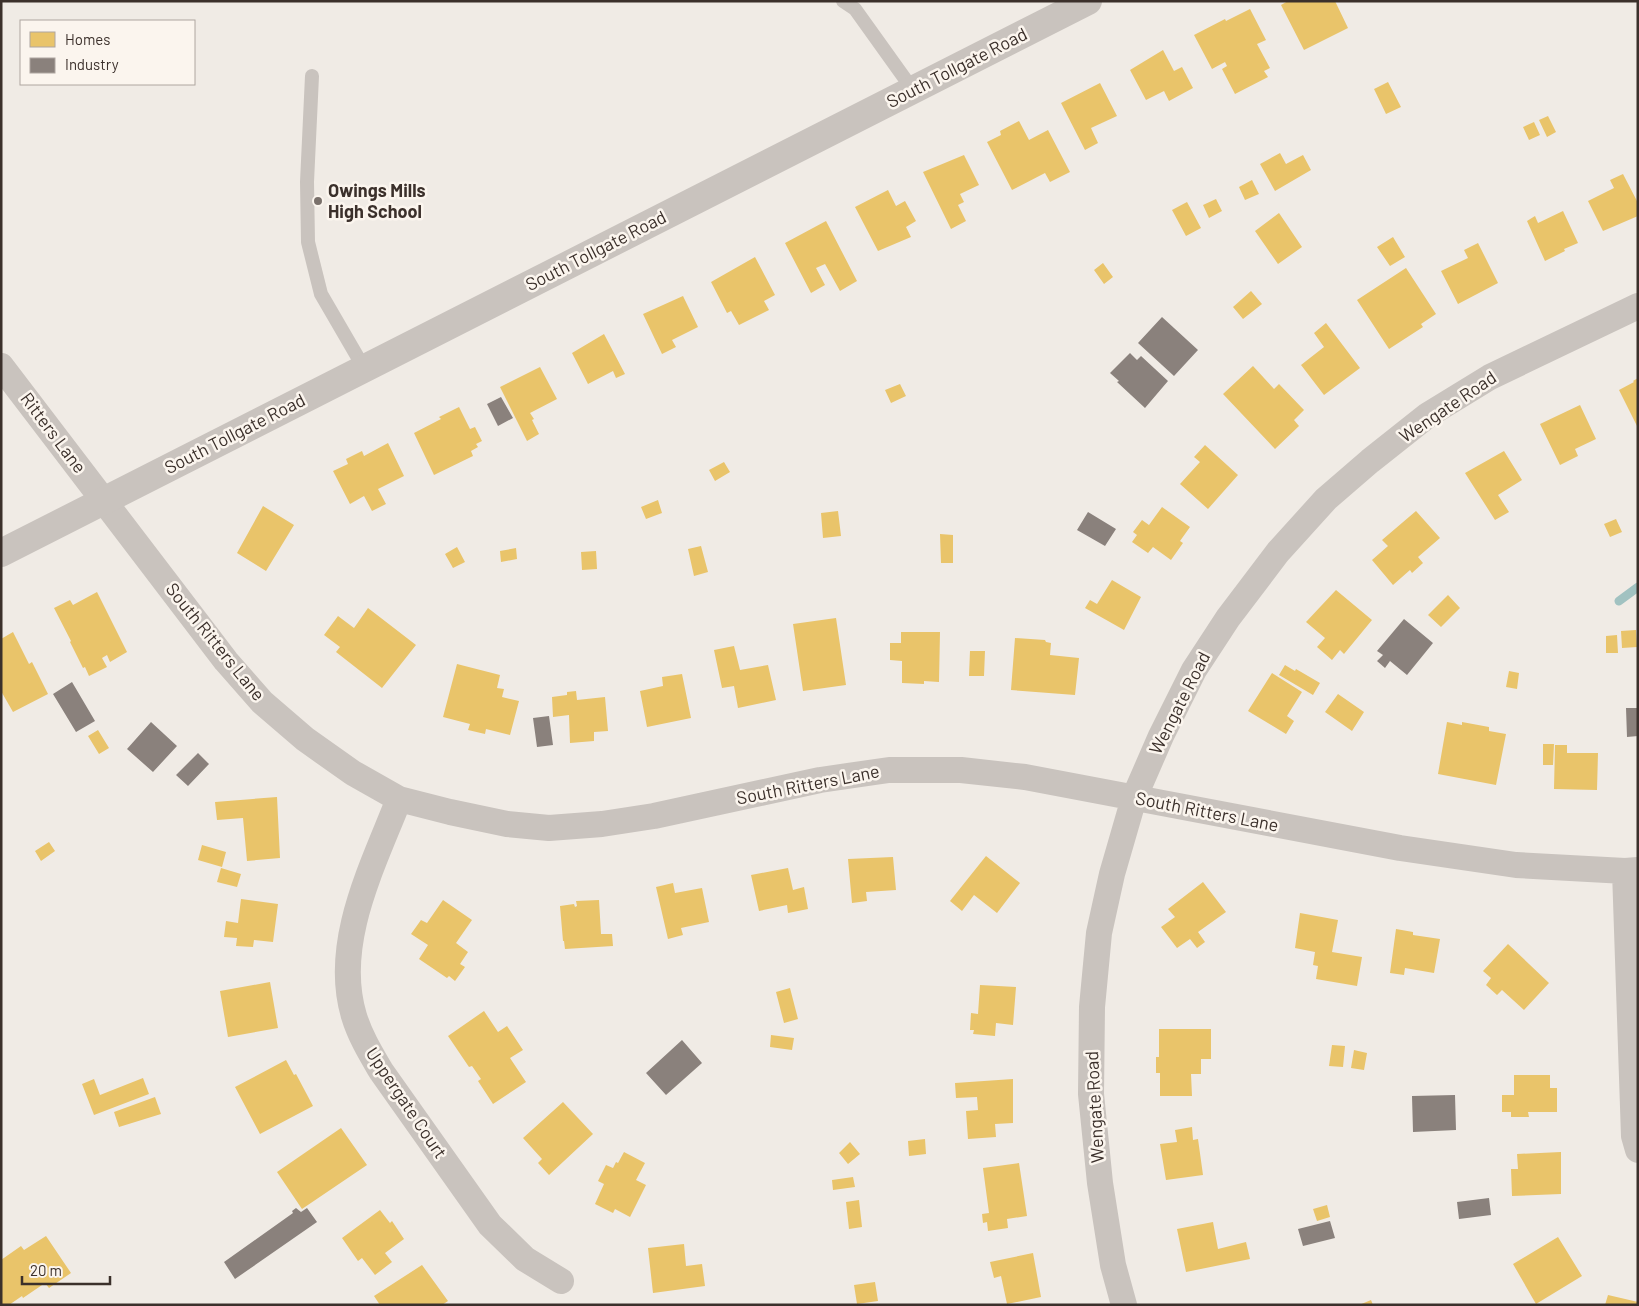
<svg xmlns="http://www.w3.org/2000/svg" width="1639" height="1306" font-family="Barlow,sans-serif">
	<style>
		.homes { fill: #e9c46a }
		.industry { fill: #8a817c }
		.lines { fill: none; stroke-linecap: round; stroke-linejoin: round }
		.stream { stroke: #a1c2c1; stroke-width: 9 }
		.service { stroke: #c9c3be; stroke-width: 14 }
		.minor { stroke: #c9c3be; stroke-width: 26 }
		.tertiary { stroke: #c9c3be; stroke-width: 28 }
		.poi-dot { fill: #7a716c; stroke: #fbf5ee; stroke-width: 2 }
		.labels { text-anchor: middle; stroke-width: 5; stroke-linejoin: round; paint-order: stroke }
		.street-label { font-size: 18px; fill: #3b302b; stroke: #fbf5ee }
		.poi-label { font-size: 18px; font-weight: bold; fill: #3b302b; stroke: #fbf5ee; text-anchor: start }
	</style>
	<rect width="100%" height="100%" fill="#f0ebe5"/>
	<path class="homes" d="M1288,1h47l13,27 -44,22 -23,-45z
		M1250,9l16,31 -9,4 13,24 -6,3 4,6 -33,17 -13,-25 5,-3 -2,-4 -13,7 -18,-34 31,-16 1,2z
		M1163,50l11,21 8,-4 11,21 -24,13 -5,-10 -18,9 -16,-30z
		M1388,82l13,25 -15,7 -12,-25z
		M1100,83l17,33 -26,12 7,15 -13,7 -24,-47z
		M1548,116l8,16 -9,5 -8,-17z
		M1019,121l10,19 19,-10 22,42 -20,10 -5,-9 -33,17 -25,-48 14,-7 -1,-4z
		M1534,122l6,13 -11,5 -6,-13z
		M1280,153l6,11 17,-9 8,15 -36,21 -15,-27z
		M964,155l15,30 -19,9 4,8 -6,3 8,16 -15,8 -28,-57z
		M1623,174l15,29v13l-35,15 -15,-30 26,-13 -4,-8z
		M1252,180l7,14 -14,6 -6,-13z
		M888,190l8,16 9,-5 11,20 -10,6 5,10 -33,14 -23,-44z
		M1216,199l6,12 -13,7 -6,-13z
		M1187,202l14,26 -15,8 -14,-26z
		M1563,211l15,32 -14,6 1,2 -20,10 -18,-40 8,-5 3,7z
		M1279,213l23,34 -24,17 -23,-33z
		M826,221l31,60 -17,10 -15,-27 -9,4 9,17 -14,8 -26,-50z
		M1393,237l12,20 -15,9 -13,-19z
		M1478,243l20,40 -40,21 -17,-33 27,-13 -4,-8z
		M755,257l20,38 -11,6 5,9 -30,15 -8,-14 -4,2 -16,-31z
		M1103,263l10,14 -9,7 -10,-14z
		M1406,268l30,46 -15,10 2,3 -34,22 -32,-49z
		M1251,291l11,13 -19,15 -10,-12z
		M683,296l15,31 -26,13 4,7 -14,7 -19,-40z
		M1326,323l34,45 -36,27 -23,-30 23,-18 -10,-14z
		M604,334l21,40 -9,4 -3,-7 -25,13 -16,-31z
		M1253,366l21,23 5,-5 25,26 -10,10 5,6 -24,23 -52,-55z
		M540,367l17,32 -27,14 4,6 -2,1 7,14 -12,7 -27,-54z
		M1638,378v50l-19,-38 15,-8 -1,-1z
		M900,384l6,12 -15,7 -6,-13z
		M1580,405l16,34 -21,10 3,7 -18,9 -20,-41z
		M459,407l11,22 5,-2 7,14 -6,3 2,3 -7,4 2,5 -39,19 -20,-42 27,-14 -2,-2z
		M388,443l16,33 -26,13 8,15 -14,7 -8,-15 -14,8 -17,-33 15,-7 -2,-5 16,-8 2,5z
		M1205,445l33,30 -30,34 -28,-25 20,-22 -6,-5z
		M1504,451l18,29 -24,15 11,17 -14,8 -30,-47z
		M724,462l6,10 -15,9 -6,-11z
		M658,500l4,13 -16,6 -5,-12z
		M263,506l31,19 -28,46 -29,-18z
		M1162,507l28,20 -10,14 3,2 -12,17 -18,-13 -5,6 -16,-11 5,-7 -4,-3 9,-12 7,5z
		M838,511l3,25 -18,2 -2,-25z
		M1416,511l24,27 -22,19 5,6 -11,10 -2,-3 -17,15 -21,-25 16,-14 -6,-6z
		M1616,519l6,13 -12,5 -6,-13z
		M940,534l13,1v28h-12z
		M701,546l7,26 -14,4 -6,-27z
		M457,547l8,15 -12,6 -8,-14z
		M516,548l1,11 -16,3 -1,-11z
		M596,551l1,18 -15,1 -1,-18z
		M1112,580l29,17 -17,33 -39,-22 5,-8 7,4z
		M1336,590l36,30 -28,34 -4,-4 -8,10 -15,-13 8,-9 -19,-16z
		M97,592l30,60 -17,10 -3,-7 -5,3 5,9 -18,9 -4,-9 -2,1 -13,-26 1,-1 -17,-33 16,-8 3,5z
		M1448,595l12,13 -19,19 -13,-12z
		M368,608l48,37 -34,43 -46,-36 4,-5 -16,-12 14,-19 16,12z
		M836,618l10,67 -43,6 -10,-67z
		M1636,630l1,17 -15,1 -1,-17z
		M13,632l16,32 3,-2 16,32 -35,18 -12,-21v-52z
		M901,632h39l-1,50 -15,-1v3l-22,-1v-22l-12,-1v-17h11z
		M1617,635l1,18h-12v-17z
		M1015,638l30,2 1,2 5,1 -1,12 29,3 -4,37 -64,-5z
		M734,646l6,24 28,-5 8,35 -38,8 -4,-22 -12,2 -8,-38z
		M970,651h15l-1,25h-15z
		M457,664l43,11 -3,13 7,1 -2,8 17,4 -9,34 -24,-6 -1,5 -17,-4 2,-6 -27,-7z
		M1285,665l10,6 1,-2 24,14 -7,12 -34,-20z
		M1509,671l10,2 -2,16 -11,-2z
		M1272,673l30,19 -15,24 7,5 -8,13 -38,-23z
		M682,674l9,44 -44,9 -7,-36 23,-5 -1,-9z
		M576,691l1,9 28,-3 3,34 -14,1v9l-24,2 -1,-28 -16,2 -1,-20 15,-2v-3z
		M1338,694l26,18 -12,19 -27,-19z
		M1447,722l15,3v-3l27,5v4l17,3 -10,51 -58,-11z
		M98,730l11,18 -10,6 -11,-18z
		M1543,744h11l-1,21h-10z
		M1555,745h12v8h31l-1,37 -43,-1z
		M277,797l3,61 -33,3 -4,-43 -26,2 -2,-18z
		M49,842l6,9 -14,10 -6,-10z
		M202,845l24,7 -4,15 -24,-7z
		M986,856l34,27 -23,30 -23,-18 -12,16 -12,-10z
		M893,857l3,33 -30,2 1,9 -15,2 -4,-44z
		M221,868l20,6 -4,13 -20,-5z
		M788,868l5,22 11,-3 4,22 -20,4 -1,-8 -28,6 -8,-36z
		M1203,882l23,30 -28,20 7,10 -8,6 -7,-9 -13,9 -16,-21 14,-10 -7,-8z
		M673,883l2,10 27,-5 7,34 -28,6 2,7 -15,4 -12,-52z
		M241,899l37,5 -5,38 -19,-2 -1,7 -17,-1 1,-8 -13,-1 2,-16 12,2z
		M443,900l29,20 -16,23 12,9 -8,12 5,3 -10,14 -6,-5 -2,2 -28,-19 9,-14 -17,-11 10,-14 6,3z
		M599,900l2,34h11l1,12 -48,3 -1,-8h-1l-3,-35 14,-2 1,3 2,-1 -1,-5z
		M1300,913l38,7 -6,32 30,5 -5,29 -41,-7 2,-13 -5,-1 2,-13 -20,-4z
		M1396,929l17,3v3l27,4 -6,34 -29,-5 -1,7 -14,-2z
		M1508,944l41,39 -25,27 -22,-20 -5,5 -11,-10 5,-7 -8,-7z
		M270,982l8,46 -50,9 -8,-46z
		M980,985l36,2 -3,38 -17,-2 -1,13 -22,-2 1,-4h-4l1,-17 7,1z
		M790,988l8,31 -14,4 -8,-31z
		M484,1011l14,21 9,-6 16,24 -13,8 16,24 -33,22 -15,-23 3,-2 -9,-13 -3,1 -21,-31z
		M1159,1029h52v30h-10v15h-10l1,22h-32v-23h-4v-16h3z
		M771,1035l23,3 -2,12 -22,-3z
		M1332,1045l13,1 -2,21 -14,-1z
		M1354,1050l13,3 -3,17 -13,-2z
		M286,1060l8,15 2,-1 17,32 -53,28 -25,-47z
		M1514,1075h36v13h7v24h-29l1,5h-18v-5h-9v-17h12z
		M143,1078l6,16 -55,21 -12,-31 12,-5 6,16z
		M1013,1079v44l-18,1 1,13 -28,2 -2,-28 12,-1 -1,-13 -21,1 -1,-15z
		M155,1097l6,17 -42,13 -5,-15z
		M563,1102l30,32 -44,41 -11,-12 4,-4 -19,-21z
		M1192,1127l1,13 5,-1 5,36 -37,5 -6,-36 17,-2 -2,-12z
		M341,1128l26,37 -65,44 -25,-37z
		M925,1139l1,15 -17,2 -1,-15z
		M850,1142l10,12 -12,10 -9,-11z
		M624,1152l21,11 -9,17 10,5 -16,32 -15,-8 -2,4 -18,-9 9,-20 -6,-3 8,-16 7,3 3,-6 2,1z
		M1561,1152v42l-49,2 -1,-27h7l-1,-15z
		M1019,1163l8,53 -20,3 1,9 -20,3 -1,-9 -4,1 -1,-9 7,-1 -6,-45z
		M853,1177l2,10 -22,3 -1,-10z
		M859,1200l3,27 -13,2 -3,-27z
		M1327,1205l3,12 -13,4 -4,-12z
		M380,1210l10,13 2,-2 12,18 -19,14 7,9 -17,13 -13,-17 -4,3 -16,-23z
		M1213,1222l5,27 28,-7 4,17 -64,13 -9,-43z
		M46,1236l25,37 -22,15 -4,-5 -22,15 -1,-2 -13,9h-8v-45l20,-14 3,4z
		M1558,1237l24,39 -46,28 -23,-40z
		M684,1244l2,22 16,-2 3,22 -52,7 -5,-45z
		M1033,1253l8,44 -34,7 -6,-28 -7,2 -4,-16z
		M422,1265l26,36 -6,4h-62l-6,-9z
		M875,1282l3,19 -21,3 -3,-19z
		M1608,1295l30,7v3h-33z
		M1371,1300l2,5h-14z"/>
	<path class="industry" d="M1162,317l36,33 -24,26 -36,-33z
		M1130,353l7,7 4,-4 27,25 -23,27 -28,-26 2,-1 -9,-8z
		M501,397l12,21 -15,8 -11,-22z
		M1088,512l28,17 -11,17 -28,-16z
		M1404,619l29,24 -26,32 -17,-14 -5,7 -8,-7 6,-6 -6,-4z
		M72,682l23,39 -19,11 -23,-38z
		M1626,708h12v28l-11,1z
		M549,716l4,29 -16,2 -4,-29z
		M151,722l26,24 -24,26 -26,-23z
		M198,753l11,11 -21,22 -12,-11z
		M682,1040l20,23 -36,32 -20,-22z
		M1455,1095l1,35 -43,2 -1,-36z
		M1489,1198l2,17 -32,4 -2,-17z
		M296,1208l5,4 6,-4 10,14 -82,57 -11,-17 69,-49 -1,-2z
		M1330,1221l5,17 -32,8 -5,-17z"/>
	<g class="lines">
		<path class="stream" d="M1619,601l19,-14"/>
		<path class="service" d="M843,1l12,8 58,81
			M312,76l-5,106 1,60 13,52 43,74"/>
		<path class="minor" d="M1,366l225,295 36,41 43,37 48,34 46,26 51,13 57,12 42,4 53,-4 52,-8 166,-36 69,-10h72l64,7 375,71 116,17 109,6 13,-1
			M399,799c-26,67 -67,144 -45,217 6,20 17,38 27,55l109,154 35,34 36,22
			M1625,871l9,265 4,14
			M1124,1305l-11,-40 -13,-82 -9,-89 1,-87 7,-74 13,-59 22,-76 27,-62 33,-66 34,-52 50,-66 48,-53 44,-38 58,-46 62,-38 148,-71"/>
		<path class="tertiary" d="M1,553l1087,-552"/>
	</g>
	<circle class="poi-dot" cx="318" cy="201" r="5"/>
	<g class="labels">
		<g class="street-label">
			<text transform="translate(957 68) rotate(-27)" y="6">South Tollgate Road</text>
			<text transform="translate(596 251) rotate(-27)" y="6">South Tollgate Road</text>
			<text transform="translate(1448 407) rotate(-34)" y="6">Wengate Road</text>
			<text transform="translate(53 433) rotate(53)" y="6">Ritters Lane</text>
			<text transform="translate(235 434) rotate(-27)" y="6">South Tollgate Road</text>
			<text transform="translate(215 642) rotate(51)" y="6">South Ritters Lane</text>
			<text transform="translate(1180 703) rotate(-63)" y="6">Wengate Road</text>
			<text transform="translate(808 785) rotate(-11)" y="6">South Ritters Lane</text>
			<text transform="translate(1207 812) rotate(11)" y="6">South Ritters Lane</text>
			<text transform="translate(406 1103) rotate(56)" y="6">Uppergate Court</text>
			<text transform="translate(1095 1107) rotate(-93)" y="6">Wengate Road</text>
		</g>
		<g class="poi-label">
			<text x="328" y="197">Owings Mills<tspan x="328" dy="21">High School</tspan></text>
		</g>
	</g>
	<rect width="1639" height="1306" fill="none" stroke="#3b302b" stroke-width="5"/>
	<rect x="20" y="20" width="175" height="65" fill="#fbf5ee" stroke="#aea6a0"/>
	<rect x="30" y="32" width="25" height="15" fill="#e9c46a" stroke="#aea6a0"/>
	<text x="65" y="45" font-size="15" fill="#3b302b">Homes</text>
	<rect x="30" y="58" width="25" height="15" fill="#8a817c" stroke="#aea6a0"/>
	<text x="65" y="70" font-size="15" fill="#3b302b">Industry</text>
	<path d="M22 1276v8h88v-8" fill="none" stroke="#3b302b" stroke-width="2.5"/>
	<text x="30" y="1276" font-size="15" fill="#3b302b" stroke="#fbf5ee" stroke-width="4" paint-order="stroke">20 m</text>
</svg>
